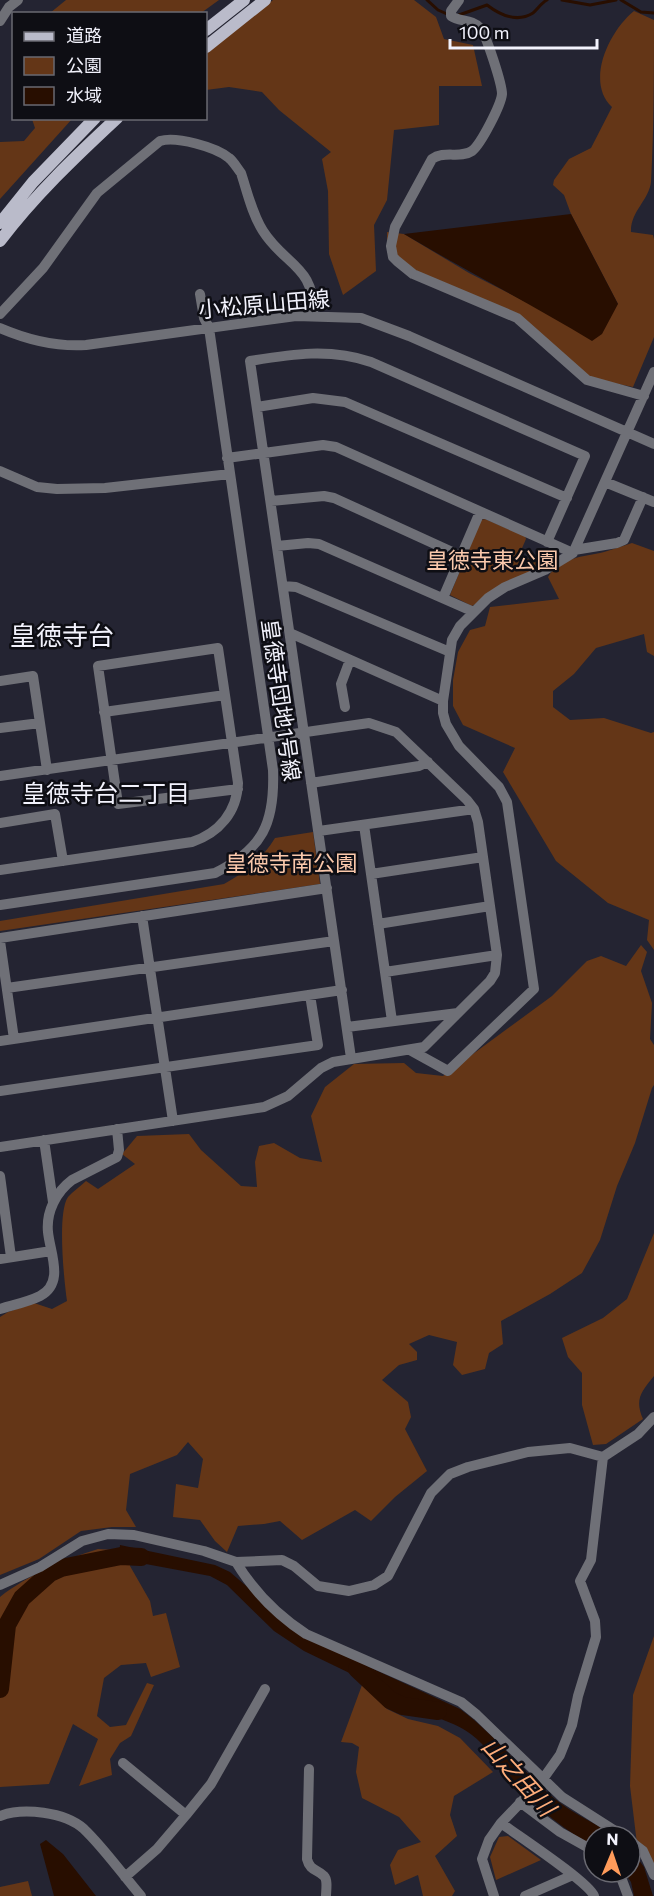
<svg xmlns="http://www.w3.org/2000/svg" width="654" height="1896" font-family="Commissioner,'Noto Sans JP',sans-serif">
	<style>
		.green { fill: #643617 }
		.water { fill: #280e00 }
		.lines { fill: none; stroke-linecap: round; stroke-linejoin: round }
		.stream { stroke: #280e00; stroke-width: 3 }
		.river { stroke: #280e00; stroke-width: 18 }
		.minor { stroke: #6f7077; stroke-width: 10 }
		.major { stroke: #babbca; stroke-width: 12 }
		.labels { text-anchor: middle; stroke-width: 5; stroke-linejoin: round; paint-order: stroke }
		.street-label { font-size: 22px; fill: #f2f2fc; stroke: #0e0e14 }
		.park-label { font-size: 22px; fill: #fac8ab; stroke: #0e0e14 }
		.neighbourhood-label { font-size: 24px; fill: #f2f2fc; stroke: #0e0e14 }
		.water-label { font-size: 24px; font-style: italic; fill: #fdac7a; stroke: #0e0e14 }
		.quarter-label { font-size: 26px; fill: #f2f2fc; stroke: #0e0e14 }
	</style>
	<rect width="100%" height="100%" fill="#242432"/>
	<path class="green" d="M66,0h153l-18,13h-151z
		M273,0h141l22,17 8,22 29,6 9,41h-43v39l-45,5 -7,70 -13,25 2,46 -33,24 -14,-41 -1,-63 -6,-32 9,-7 -52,-42 -17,-18 -33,-5 -23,3v-36z
		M634,11l20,9c0,53 0,109 -3,162 -2,18 -21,30 -20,50l22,3 1,4v98l-21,50 -44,-9 -74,-61 -98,-44 -30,-24v-17l17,2 65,39 71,36 78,-5 -47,-90 -7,-19 -11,-10 1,-5 15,-21 22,-11 21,-41c-27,-25 -3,-76 22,-96z
		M32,119h40l-72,80v-57l24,-1 11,-13z
		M485,519l40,17 1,3 -7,16 25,10 -72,41 -22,-11 31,-75z
		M632,543l22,8v105l-7,-4 -3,-18 -48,14 -22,26 -21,17v16l17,13 34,-2 47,15 3,-1v218l-7,-10 2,-20 -41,-17 -52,-42 -53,-89 12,-24 -52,-23 -10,-19v-26l5,-28 12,-22 15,-4 5,-19 69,-8 -11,-22c12,-20 35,-20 56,-25 10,-3 19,-6 28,-9z
		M313,832l7,52 -320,47v-10l224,-37c22,-12 38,-25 51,-46z
		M641,945l6,7 -6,19 11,32 -2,36 4,6v40l-2,3 -17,55 -18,43 -17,54 -18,33 -32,21 -49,27 2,23 -14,9 -4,16 -23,6 -9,-10 4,-23 -28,-7 -20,9 8,8v8l-18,5 -17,15 26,22 3,15 -6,12 22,42 -32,26 -24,24 -16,-11 -53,30 -22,-19 -16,3 -26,2 -11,26 -12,-11 -15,-21 -27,-3 3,-33 22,4 5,-29 -15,-17 -11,13 -47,19 -4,36 10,17h-24l-31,4 -42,28 -39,16v-258l8,-5 26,-9 18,6 15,-8c-3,-21 -10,-88 1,-104 5,-6 13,-11 18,-16l12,8 37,-25 -13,-10 15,-18 52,-2 12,16 40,36 16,1 -2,-25 4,-16 15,-3 26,15 22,4 -11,-46 14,-29 29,-23 50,-1 12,10 27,3 109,-80 35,-35 14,-5 25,10z
		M654,1233v143c-12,15 -20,23 -11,43l-37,25 -13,1 -11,-40v-32l-14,-16 -6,-19 41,-20 24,-19z
		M98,1549l34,2 -2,15 20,35 3,15 13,-3 14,54 -29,10 -5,-14 -25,2 -17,13 -7,38 13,11 16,-2 21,-42 7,2 -23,51 -11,7 -10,16 2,16 -33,11 19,-47 -25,-15 -24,60 -49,3v-190c26,-21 66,-38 98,-48z
		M654,1636v241l-17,-33 -7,-58 3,-91z
		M362,1685l25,24 21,10 30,7 22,12 33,34 -39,24 -4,19 7,21 -22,20 20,35 -3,5h-29l-5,-21 -23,10 -5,-20 8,-15 23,-8 -22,-25 -37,-19 -6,-26 3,-25 -7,-4 -11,-1z
		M508,1836l33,24 -45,20 -6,-23 9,-20z
		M28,1881l4,15h-32v-9z"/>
	<path class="water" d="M571,214l47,90 -16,30 -10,7c-62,-38 -126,-70 -188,-107z
		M120,1545l95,20 15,7 76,66 154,71c36,26 61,62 95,90 18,15 40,24 60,37h-21v11c-28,-17 -53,-35 -76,-60 -14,-15 -30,-40 -46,-52 -21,-17 -54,-19 -73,-38l-95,-46 -30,-20 -47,-46 -17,-9 -91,-17z
		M46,1840l17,14 33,42h-42l-14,-52z
		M630,1848l14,19 9,29h-19l-3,-14 -7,-10h6z"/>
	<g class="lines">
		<path class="stream" d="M427,0l11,10 9,4
			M562,0l28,5 26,-5
			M621,0l20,12 13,1
			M459,15l28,-10c13,10 30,18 46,8 5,-4 8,-10 14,-13"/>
		<path class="river" d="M357,1669l33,31 13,6 35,5
			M0,1689l7,-64 15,-27 28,-25 11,-5 60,-12 20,1"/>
		<path class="minor" d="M459,0l-8,11v5c8,6 21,3 29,12 6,6 22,56 22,66 -1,11 -21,50 -30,57 -12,8 -28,-1 -40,8l-37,68 -4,19 2,11 4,4 16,13 104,44 70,62 57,16
			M0,21l9,-14 9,-7
			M0,314l43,-46 54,-75 63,-52c16,-5 56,6 69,17 5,4 8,10 12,15 6,18 11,41 22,58 22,35 53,35 50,85
			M0,328c28,12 56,19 86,17l210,-29 65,2 48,18 245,108
			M257,407l56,-9 32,4 222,96
			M227,458l96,-13 13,2 237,106
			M0,471l37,16 20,2 48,-1 125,-14
			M605,482l49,20
			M271,501l53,-5 10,2 127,58
			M277,546l31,-3 11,1 155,68
			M574,550l43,-7 7,-3 19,-43
			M283,586l13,1 154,65
			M443,598l37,-86
			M290,633l153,68
			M0,681l33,-5 14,94
			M345,707l-4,-23 9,-24
			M104,712l121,-17
			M0,728l40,-5
			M0,776l369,-53 27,9 71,68 7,9 4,13 19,133 -2,18 -5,8 -66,66 -91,15 -12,6 -33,28 -24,11 -264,40
			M311,783l108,-17 9,-4
			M0,823l55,-9 8,47
			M364,825l28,196
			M319,831l155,-22
			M0,870l192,-28c27,-9 45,-30 46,-59l-20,-135 -120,18 20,138 120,-15
			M371,874l112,-17
			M0,905l215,-32c48,-24 60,-50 58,-103l-64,-442 -5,-10 -4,-24
			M142,916l31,205
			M378,924l112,-18
			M0,938l327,-50
			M0,941l14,98
			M385,972l112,-17
			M7,988l327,-47
			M347,1027l111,-14
			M0,1041l342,-51
			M410,1050l38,21 86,-82 -27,-187 -8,-15 -40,-41 -13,-22 -3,-11v-12l9,-61 8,-14 28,-28 17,-11 40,-17 28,-17 81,-181
			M351,1058l-101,-697c42,-7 80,-13 121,1l214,94 -38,86
			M0,1091l318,-46 -8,-50
			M44,1140l9,62
			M0,1176l11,81
			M0,1259l51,-8
			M0,1309c13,-4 28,-7 40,-13 25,-13 10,-43 8,-64 -2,-20 8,-40 24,-52l45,-23 2,-7 -2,-21
			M236,1562c18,30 41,53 70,72l155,68 16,13 85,82 61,39
			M0,1585l40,-18 42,-26 26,-7 26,1 70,16 32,11 46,-2 12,6 24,20 31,5 25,-6 14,-9 43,-83 19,-19 18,-7 60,-15 42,-4 33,9 35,-23 16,-17
			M123,1763l63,52 -29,34 -32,28
			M309,1769l-2,90c3,12 10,10 17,17 4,4 2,15 2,20
			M520,1802l40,30 34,19
			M186,1815l25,-31 54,-95
			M0,1816c23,-9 65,-4 84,13 20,19 39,46 57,67
			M501,1823c16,12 88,59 93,73
			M630,1841l13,10 11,24
			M619,1872l9,24
			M494,1896l-12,-37 7,-19 12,-17 42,-44 17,-24 12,-30 6,-29 18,-59 -1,-16 -15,-40 11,-21 12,-103
			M525,1896l48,-21"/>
		<path class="major" d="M206,30l38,-30
			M206,47l59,-47
			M0,223l33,-41 62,-64
			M0,241c34,-45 76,-85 117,-123"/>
	</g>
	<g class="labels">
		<g class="street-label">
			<text transform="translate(264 304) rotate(-5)" y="8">小松原山田線</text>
			<text transform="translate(281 700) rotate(82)" y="8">皇徳寺団地1号線</text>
		</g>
		<g class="park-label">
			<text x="492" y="568">皇徳寺東公園</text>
			<text x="291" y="871">皇徳寺南公園</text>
		</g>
		<g class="neighbourhood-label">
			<text x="106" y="802">皇徳寺台二丁目</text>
		</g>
		<g class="water-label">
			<text transform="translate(518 1777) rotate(48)" y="8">山之田川</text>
		</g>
		<g class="quarter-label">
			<text x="62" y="645">皇徳寺台</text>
		</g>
	</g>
	<rect x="12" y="12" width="195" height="108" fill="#0e0e14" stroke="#696971" stroke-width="1.5"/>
	<rect x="24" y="32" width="30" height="9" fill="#babbca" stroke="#696971" stroke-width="1.5"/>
	<text x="66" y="42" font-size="18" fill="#f2f2fc">道路</text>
	<rect x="24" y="57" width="30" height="18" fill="#643617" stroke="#696971" stroke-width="1.5"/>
	<text x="66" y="72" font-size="18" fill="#f2f2fc">公園</text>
	<rect x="24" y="87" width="30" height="18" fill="#280e00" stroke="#696971" stroke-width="1.5"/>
	<text x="66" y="102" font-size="18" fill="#f2f2fc">水域</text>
	<g transform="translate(612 1854) rotate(2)"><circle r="28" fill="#0e0e14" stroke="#696971" stroke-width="1.5"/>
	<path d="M0-4.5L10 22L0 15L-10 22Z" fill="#ff9b5a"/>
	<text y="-9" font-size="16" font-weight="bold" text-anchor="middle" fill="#f2f2fc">N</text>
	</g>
	<path d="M450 39v9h147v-9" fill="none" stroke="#f2f2fc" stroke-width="3"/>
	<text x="459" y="39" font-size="18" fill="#f2f2fc" stroke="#0e0e14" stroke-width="4.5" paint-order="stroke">100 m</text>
</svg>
